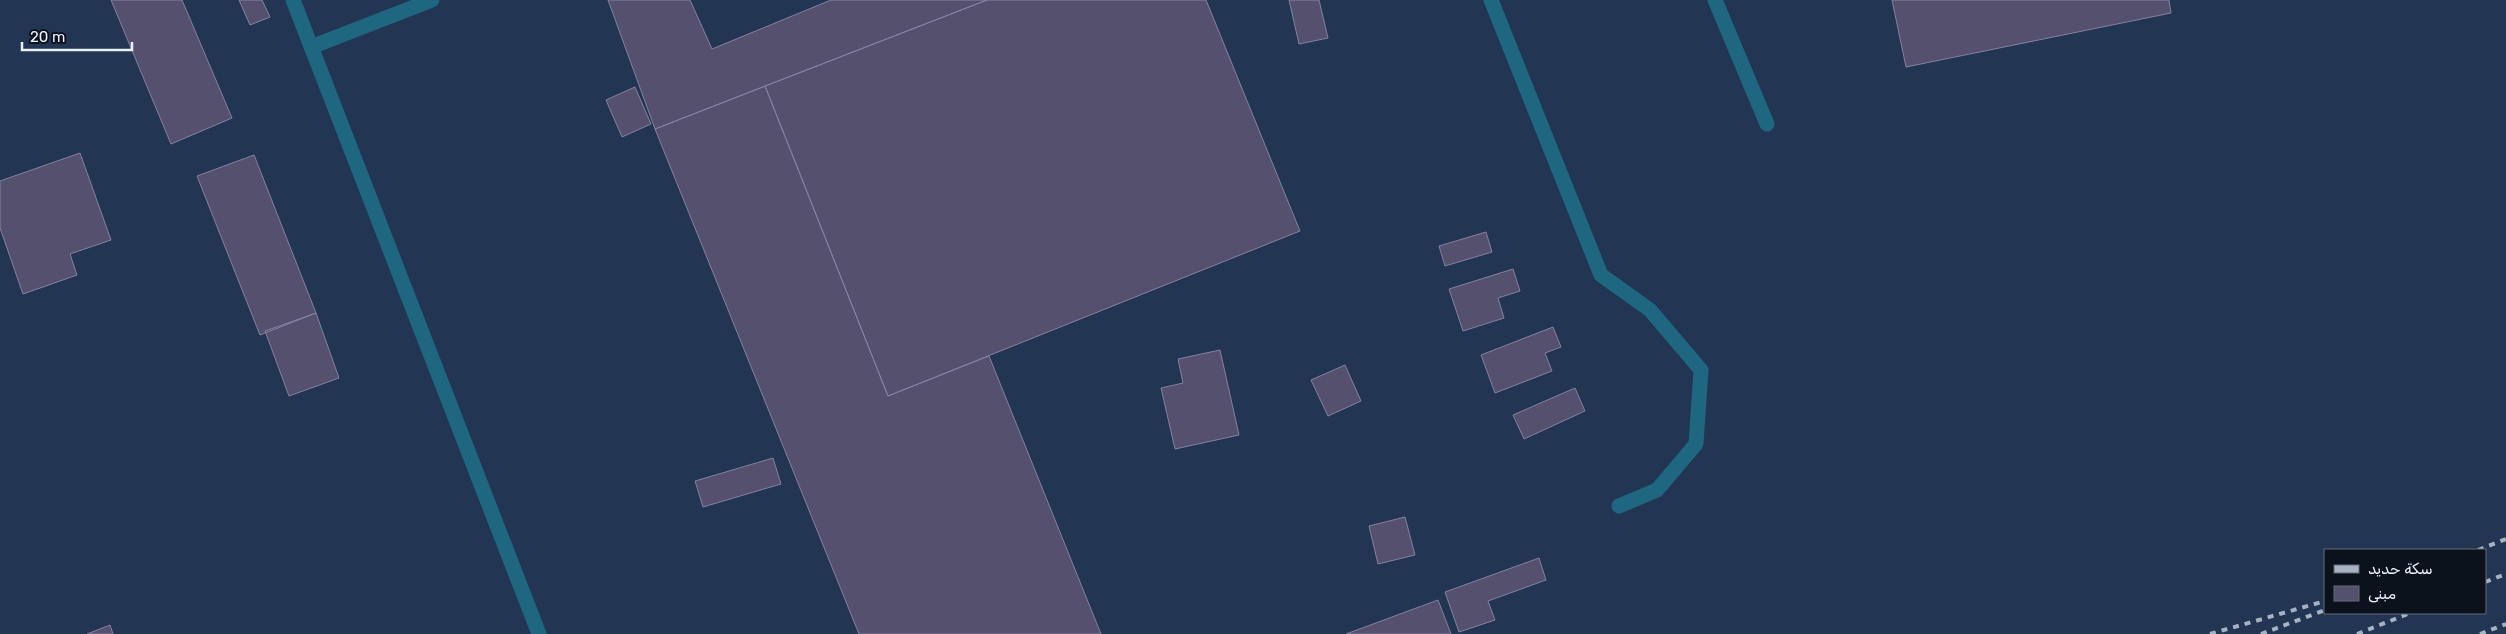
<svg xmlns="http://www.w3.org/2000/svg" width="2506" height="634" font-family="Rubik,'Noto Sans Arabic',sans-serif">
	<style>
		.built { fill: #223552; fill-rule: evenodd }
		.building { fill: #54506d; stroke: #8581a1 }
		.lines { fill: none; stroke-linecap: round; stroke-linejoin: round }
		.lane { stroke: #1f6680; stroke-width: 15 }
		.rail { stroke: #a7b2c2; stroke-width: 4; stroke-dasharray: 6 6; stroke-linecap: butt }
	</style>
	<rect width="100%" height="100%" fill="#1a2941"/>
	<path class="built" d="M0,0h2506v634h-2506zM2325,550h160v63h-160z"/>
	<path class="building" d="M111,0h71l50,118 -61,26z
		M239,0h23l8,17 -20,8z
		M608,0h82l22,49 119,-49h156l-332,129z
		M987,0h219l94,231 -412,165 -123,-310z
		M1289,0h30l9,38 -29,6z
		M1892,0h277l2,13 -265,54z
		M765,86l123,310 101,-40 112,278h-242l-204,-505z
		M635,87l16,37 -29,13 -16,-37z
		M80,153l31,87 -41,14 7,21 -54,19 -23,-66v-47z
		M254,155l62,158 -56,22 -63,-159z
		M1486,232l6,20 -47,14 -6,-20z
		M1513,269l7,22 -22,7 6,20 -41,13 -14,-42z
		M316,313l23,65 -50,18 -24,-65z
		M1553,327l8,20 -16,6 7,18 -57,22 -14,-38z
		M1220,350l19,85 -64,14 -14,-61 22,-5 -5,-24z
		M1345,365l16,36 -33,15 -17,-36z
		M1575,388l10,23 -61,28 -11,-24z
		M773,458l8,26 -78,23 -8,-26z
		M1405,517l10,38 -37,9 -9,-38z
		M1539,558l7,22 -58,21 7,19 -36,12 -14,-40z
		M1438,600l13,34h-105z
		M110,625l3,9h-26z"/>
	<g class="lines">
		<path class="lane" d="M293,0l246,634
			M1491,0l110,275 49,35 51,60 -5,74 -39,46 -38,16
			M1715,0l52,124
			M311,47l121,-47"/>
		<path class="rail" d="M2478,550l28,-11
			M2485,582l21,-8
			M2210,634l115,-33
			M2261,634l64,-24
			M2357,634l53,-21
			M2480,634l26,-10"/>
	</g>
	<rect x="2324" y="549" width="162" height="65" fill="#0b121c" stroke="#646b76"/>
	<rect x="2334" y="565" width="25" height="8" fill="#a7b2c2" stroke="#646b76"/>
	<text x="2368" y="574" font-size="15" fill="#e9f1fe">سكة حديد</text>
	<rect x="2334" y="586" width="25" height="15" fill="#54506d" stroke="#646b76"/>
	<text x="2368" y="599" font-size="15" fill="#e9f1fe">مبنى</text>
	<path d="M22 42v8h110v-8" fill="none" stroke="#e9f1fe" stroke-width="2.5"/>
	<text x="30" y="42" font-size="15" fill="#e9f1fe" stroke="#0b121c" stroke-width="4" paint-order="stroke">20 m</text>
</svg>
